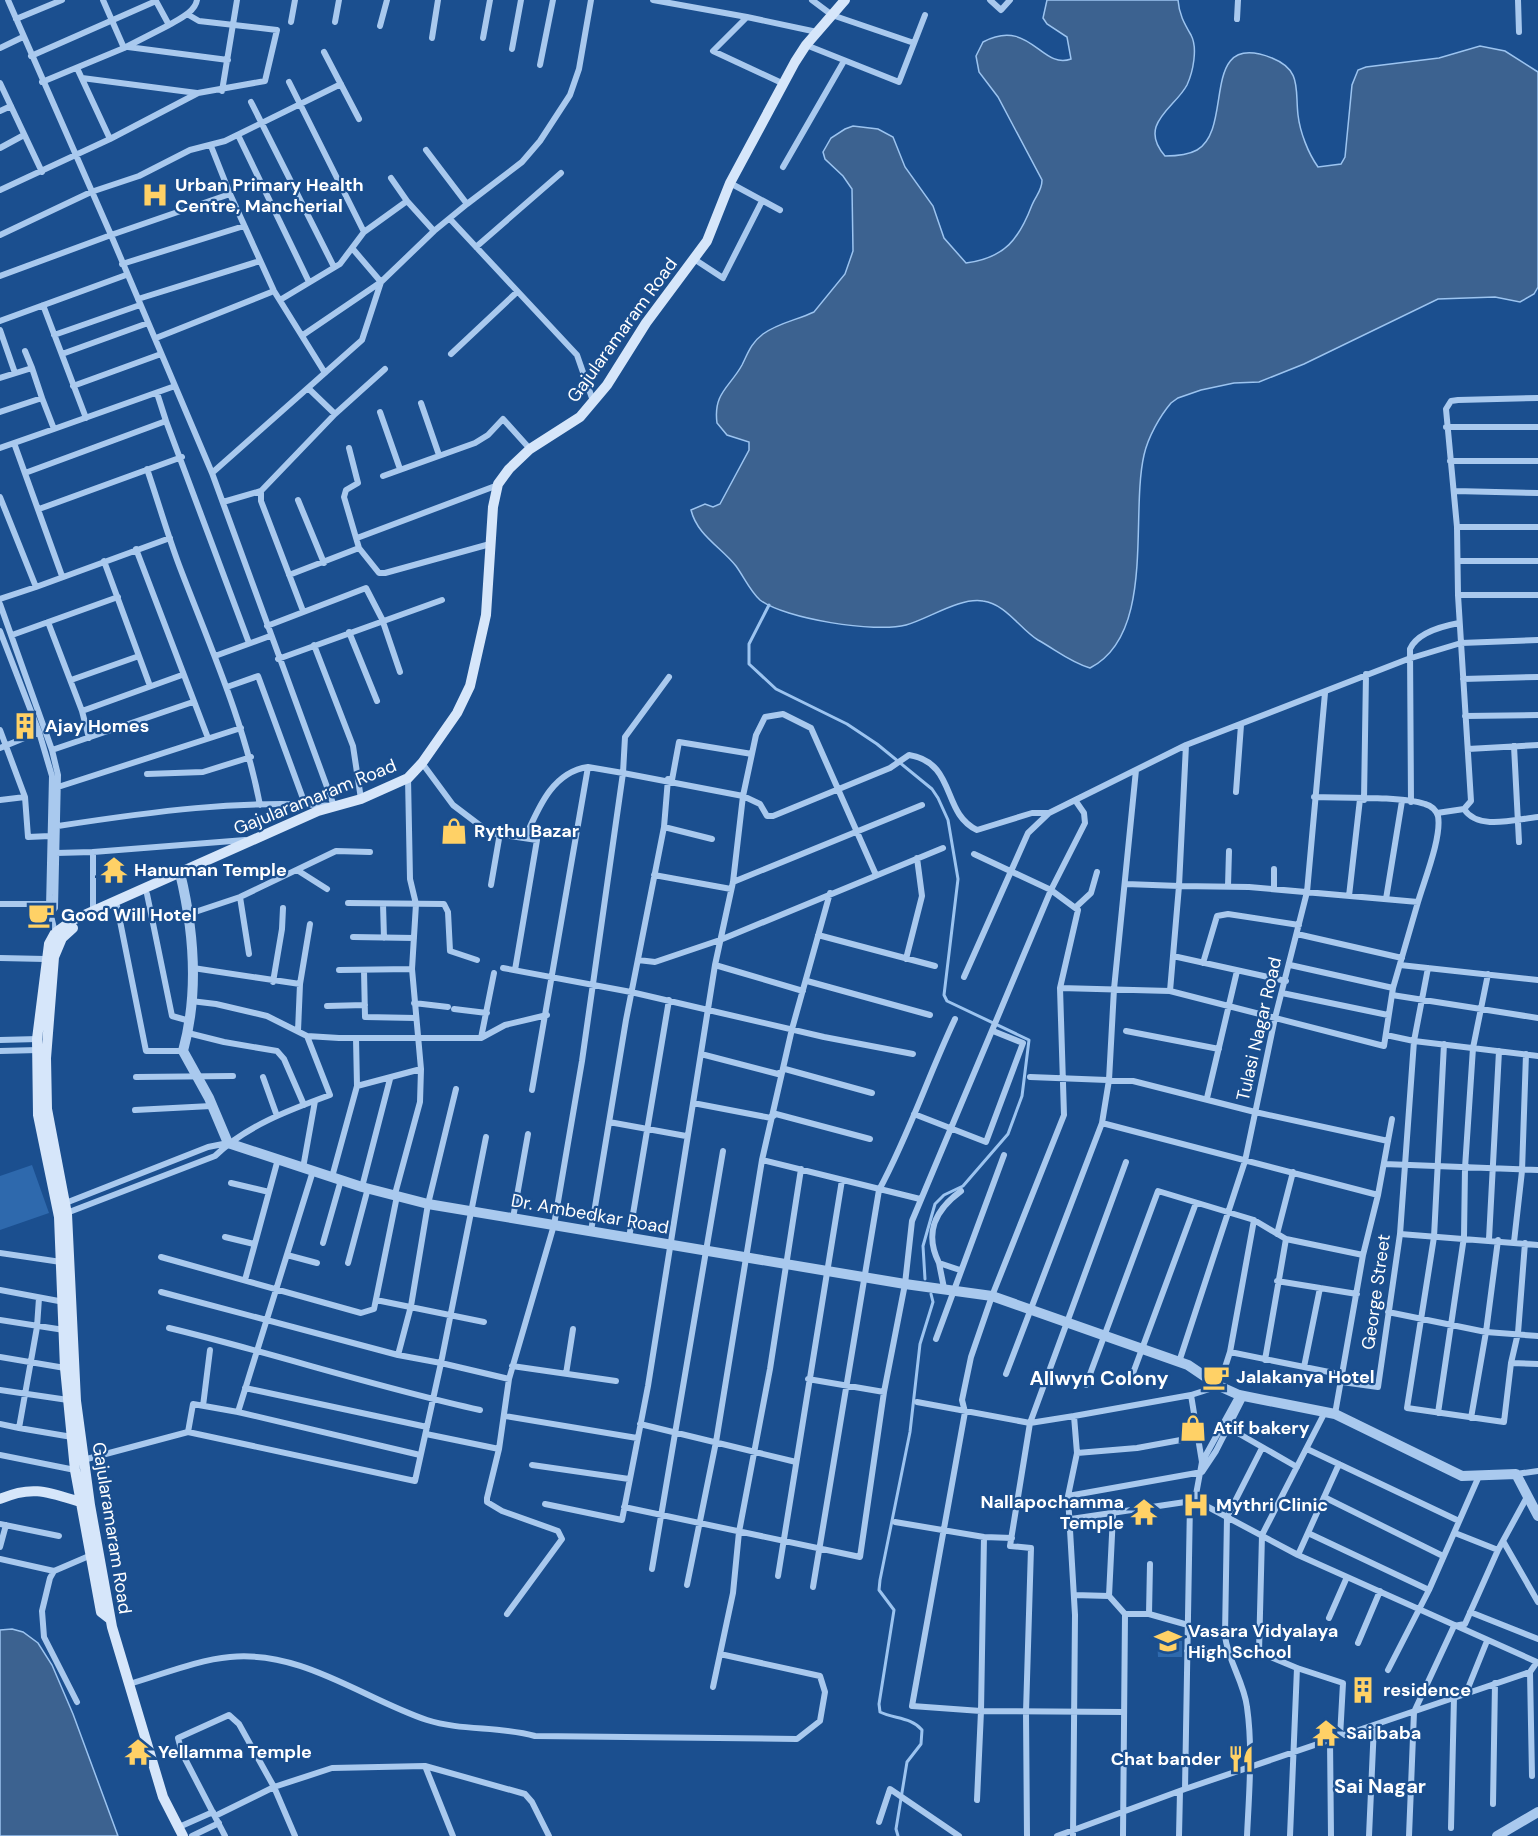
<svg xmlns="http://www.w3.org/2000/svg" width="1538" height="1836" font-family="'DM Sans',sans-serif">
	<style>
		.green { fill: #2e69ad }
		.water { fill: #3c6290; stroke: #9cc4f0; stroke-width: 1.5 }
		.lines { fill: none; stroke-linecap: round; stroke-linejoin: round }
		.stream { stroke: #9cc4f0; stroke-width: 3 }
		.minor { stroke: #a9c9ee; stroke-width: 6 }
		.tertiary { stroke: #a9c9ee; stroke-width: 10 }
		.secondary { stroke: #d6e6fa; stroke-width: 10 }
		.labels { text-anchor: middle; stroke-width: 4.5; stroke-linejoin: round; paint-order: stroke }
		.poi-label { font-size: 18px; font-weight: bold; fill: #fff; stroke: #1b4f8f; text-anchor: start }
		.street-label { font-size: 18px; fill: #fff; stroke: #1b4f8f }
		.neighbourhood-label { font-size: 20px; font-weight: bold; fill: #fff; stroke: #1b4f8f }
	</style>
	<rect width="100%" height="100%" fill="#1b4f8f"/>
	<path class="green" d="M32,1165l17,48 -49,17v-54z
		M1157,1641h25v16h-24z"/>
	<path class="water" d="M1047,0h131c1,14 6,23 13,35 7,13 2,37 -4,50 -12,23 -50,39 -22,71 10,0 23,-1 32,-6 38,-22 1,-121 75,-92 30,12 23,31 26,57 2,17 10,38 20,52l23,-3 4,-7 7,-72 6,-15 8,-3 73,-9 41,-12 25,5 33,21v215l-4,7 -14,8 -25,-5 -57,2 -134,65 -45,18 -25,1 -33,7 -23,8 -7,5c-11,13 -23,34 -27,52 -14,61 12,179 -54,213 -20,-6 -34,-18 -52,-28 -18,-11 -32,-36 -55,-39 -23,-4 -55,18 -77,24 -31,8 -121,-6 -146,-25 -10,-9 -16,-23 -24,-34 -15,-19 -39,-31 -45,-56l14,-6 8,3 7,-3 29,-54v-8l-22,-7 -10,-12c-4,-30 13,-36 25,-58 6,-12 9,-22 21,-31 15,-11 34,-14 51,-22l31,-38 8,-23 -1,-62 -9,-13 -18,-17 -2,-7 8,-14 14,-9 8,-3 25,3 15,8 12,30 28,39 11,32 22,25c39,-5 53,-24 66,-58 4,-10 10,-14 10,-25l-44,-83 -19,-25 -3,-16 7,-14c47,-25 58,28 88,17l-4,-22 -20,-13 -4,-6z
		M12,1629l11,3 15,11 14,22 21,49 45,122h-118v-206z"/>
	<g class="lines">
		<path class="stream" d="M769,605l-20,39v20l27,25 71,35 30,20 55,45 6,9 10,22 10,59 -14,116 3,6 82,39 -7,56 -14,38 -45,52 -19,9 -9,9 -12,42 2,33
			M898,1836l-2,-7 11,-67 14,-18 1,-14c-11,-13 -28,-11 -42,-18l-1,-8 15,-94 -15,-20 1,-10 30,-148 10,-88 13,-42 -2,-8"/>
		<path class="minor" d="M8,0l103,235 119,-41 44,97 51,82
			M653,0l94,17 -34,34 71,33
			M812,0l20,15 82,28
			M990,0l11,10 9,-10
			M1518,0l1,32
			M747,17l70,15
			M16,19l46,-19
			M1237,19l1,-19
			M291,22l4,-22
			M335,22l4,-22
			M169,25c10,-6 26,-13 28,-25
			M380,26l7,-26
			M432,38l6,-38
			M483,38l7,-38
			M806,45l93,37 26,-67
			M128,47l100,13
			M0,48l23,-11
			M512,49l9,-49
			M324,52l35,67
			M31,56l125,-55 13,24 -45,23
			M540,65l13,-65
			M77,68l33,71
			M82,78l115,15
			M42,82l82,-34 -21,-48
			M289,82l75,150
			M0,83l42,89
			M222,91l15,-91
			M251,102l83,165
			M0,111l11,-5
			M238,135l71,147
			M211,146l19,48
			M0,148l24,-13
			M426,150l41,54 -33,27
			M783,167l61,-106
			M391,178l16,23
			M730,183l50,27
			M0,190l110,-51 88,-46 67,-12 12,-51 -78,-9 -12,-7
			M467,204l55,-42 18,-21 30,-46 9,-26 12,-69
			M450,219l127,136 16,46
			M0,235l91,-43 48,-16 51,-26 35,-9 116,-57
			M476,247l85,-74
			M694,259l29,19 39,-77
			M122,264l122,-38
			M0,276l111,-41 101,238 122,333c-92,-7 -185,6 -276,20
			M138,299l122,-38
			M43,305l43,113
			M0,321l126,-46
			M0,330l15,43
			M54,335l86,-30
			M303,335l78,-53 -29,-34
			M156,338l118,-47
			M25,351l7,17
			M62,354l86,-31
			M451,354l66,-62
			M0,378l32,-10 10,30
			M73,386l88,-32
			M308,388l27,26 50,-45
			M157,393l9,28
			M421,403l18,52
			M0,412l42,-14 12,31 121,-43
			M380,412l20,57
			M1446,427h92
			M14,443l48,133
			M0,448l54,-19
			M1450,461h88
			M147,469c11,32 20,64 32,96 30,79 65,156 81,240
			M25,473l141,-52 83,222
			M212,473l150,-133 19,-58 53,-51 -27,-30 -43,31 -24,32 -60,36
			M383,476l92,-33 13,-8 15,-16 27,30
			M1455,491l83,2
			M0,497l36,90 134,-49
			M298,500l26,63
			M223,502l38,-11
			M39,509l143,-52
			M1457,527h81
			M357,538l141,-53
			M359,548l20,25h6l105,-29
			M136,549l72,189
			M104,561l46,125
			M1459,561h79
			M289,575l70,-27 -15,-51 2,-7 12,-7 -9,-35
			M1458,595h80
			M0,599l36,-12
			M0,604l52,146 6,25 -3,133 -3,4
			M303,611l-42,-110v-10l74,-77
			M48,622l34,89 7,27
			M267,626l99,-38 16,31 18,53
			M0,631l39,101 13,44 -3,131 6,26
			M349,632l28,69
			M12,635l106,-38
			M314,645l39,101 8,53
			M215,656l55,-20
			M278,659l164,-59
			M669,677l-44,60 -2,36 120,23 13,-61 9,-18 18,-3 28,14 65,147
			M1463,679l75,-2
			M71,680l68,-24
			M227,687l31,-11 47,128
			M82,711l100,-36
			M1465,716l73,-1
			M0,730l25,67 3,40 22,-1
			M1514,746l5,96
			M0,748l39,-16
			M1468,749l70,-4
			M52,750l141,-48
			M422,763l31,42 37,28 47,7 -22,130
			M147,774l56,-2 48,-15
			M668,779l-4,48 48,12
			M672,780l7,-38 73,12
			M58,787l183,-59
			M1236,792l5,-67
			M1314,797c27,1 88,-1 111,7 7,2 11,6 13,12 4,21 -14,65 -20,86
			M0,800l25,-3
			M1364,800l2,-126
			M1411,802l-1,-153c7,-16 33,-23 49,-26
			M1464,809c14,22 52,10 74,8
			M1437,813l27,-4 7,-8 -13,-206 -1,-68 -11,-118 5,-8 7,-1 80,-2
			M525,838c13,-29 27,-66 63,-71
			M93,852l152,-12
			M56,853l37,-1v59
			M297,870l30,19
			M654,875l77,14
			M733,882l189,-77
			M1126,884l53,2 7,-141
			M491,885l9,-52
			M1228,886l1,-35
			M1274,889v-20
			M147,894l25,122 18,5
			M1349,896l11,-97
			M240,897l9,57
			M1386,899l16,-98
			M348,903l96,1 4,8 2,39 27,9
			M0,904h49
			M383,904l1,34
			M117,906l29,145h37
			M1076,907l15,-14 6,-21
			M189,914l51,-17 96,-46 34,1
			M1297,934l105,24
			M818,935l117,31
			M353,937l61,1
			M1173,956l113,25
			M0,958l45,1
			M906,959l16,-63 -5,-38
			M638,960l17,2 65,-22 223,-92
			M1203,963l14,-47 11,-2 71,11
			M715,965l88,26
			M1400,965l138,15
			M193,968l107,16
			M503,968l128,24 193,45 89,17
			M339,970l73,-1
			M364,970l1,47 50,1
			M964,977l64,-144 21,-20 137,-68 222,-86 53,-16 77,-3
			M807,981l123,34
			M273,982l9,-53 1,-21
			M1060,988l110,3 214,55 9,-58 -103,-23
			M1170,991l9,-105 70,1 169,15 -25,86
			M1282,993l106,22
			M1392,995l146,23
			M191,1001l25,3 51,12 40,20 32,2h142l24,-13 42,-10
			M414,1003l34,4
			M327,1006l38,-1
			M454,1009l33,4
			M298,1031l2,-47 10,-60
			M1126,1031l93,18
			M188,1033l36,9 53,9 7,8 20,46
			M1386,1035l28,6 124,15
			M481,1038l13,-65
			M0,1040l38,-1
			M1444,1044l-10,193 -27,171 97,14 7,-59 27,1
			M0,1051l38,-1
			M701,1054l77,20 7,-5 87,24
			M136,1077l97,-1
			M263,1077l14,39
			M1030,1077l103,4 122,31 133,29
			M357,1086l64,-17
			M1207,1098l30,-127
			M693,1103l78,15 5,-4 94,25
			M135,1110l76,-4
			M914,1114l72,28 37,-99 -30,-12
			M609,1122l77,14
			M1102,1123l276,72
			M762,1160l158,39
			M1384,1164l154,6
			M303,1168l12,-67
			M332,1177l25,-91 -1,-48
			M231,1183l38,9
			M362,1187l28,-108
			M395,1194l25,-92 1,-33 -9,-100 4,-65 -6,-25 -2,-101
			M63,1204l145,-57 20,-4
			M64,1214l151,-58c31,-30 74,-46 115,-61l-23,-59
			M513,1218l15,-84
			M1254,1220l-24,132 -11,34 -28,9 11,67 -7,38 103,55 239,107 -7,10 2,104
			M591,1231l35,-211 38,-193
			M1277,1234l16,-62
			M1400,1234l138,11
			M225,1237l29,7
			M629,1238l40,-238
			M1489,1239l10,-188
			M1514,1242l8,-71 4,-117
			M323,1243l18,-63
			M0,1253l61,9
			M287,1255l30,8
			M161,1257l200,56 13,-4 23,-113
			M348,1263l20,-75
			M939,1263c-15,-30 -4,-53 22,-72
			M245,1280l33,-121
			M1277,1281l80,13
			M944,1288l-5,-25 21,7
			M0,1290l64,12
			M161,1292l237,63 13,-49 17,-102 28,-115
			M39,1298l-2,29 -18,101 53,9
			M376,1300l108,22
			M1388,1312l98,20 52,4
			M0,1320l64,10
			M169,1328c104,25 206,59 311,82
			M936,1339l68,-184
			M1230,1352l114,23
			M398,1355l43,8 45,-226
			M0,1357l65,11
			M1265,1360l21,-121 77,16
			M1179,1362l66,-201 30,-143 32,-126 18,-199
			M1511,1363l7,-30 7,-90
			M512,1366l104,15
			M1304,1367l16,-79
			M566,1374l7,-45
			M1006,1374l96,-251 7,-43 5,-91 22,-219
			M808,1379l76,13
			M1342,1382l36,5 22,-153 14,-193 14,-73
			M1129,1384l67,-181
			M1086,1385l72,-194 96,29 32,19
			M245,1388l182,39
			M0,1390l68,10
			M917,1402l113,21 44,-7 3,37 60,-5 60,-11
			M203,1406l7,-56
			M238,1412l75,-241
			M1438,1413l26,-176 1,-69 8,-120 15,-74
			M1335,1414l28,-159 15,-60 14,-76
			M505,1416l132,22
			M1074,1416l117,-21
			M1471,1418l15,-86 12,-92
			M0,1424l19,4
			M640,1424l156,38
			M1229,1428l68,39
			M188,1432l5,-28 45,8 182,43
			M426,1434l73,15
			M1307,1449l152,72
			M0,1455l75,15
			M83,1460l105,-28 227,49 26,-118 68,16
			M1202,1462l37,-67
			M532,1465l97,14
			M1516,1474l22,-3
			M1068,1496l134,-24 14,-21 28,-55
			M1324,1497l119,59
			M545,1504l77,16 26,-134 67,-421 18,-83 10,-86 17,8 7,12h6l117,-48 19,-13c48,8 32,58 68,75l55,-17h17
			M624,1507l236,50 24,-165 21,-108 7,-63 139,-331 -77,-36
			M1113,1515l-4,81 16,18 -2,222
			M1071,1519l121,-18
			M895,1522l89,15 28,1
			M0,1524l59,12
			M1308,1533l121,57
			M1455,1533l43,17
			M984,1537l-3,174 143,1
			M1503,1541l35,61
			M0,1547l6,-22
			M1298,1555l41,-91
			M0,1559l54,12
			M652,1569l71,-418
			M778,1576l64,-396
			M687,1585l29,-143 46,-282 30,-131 38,-136
			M813,1587l66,-397c30,-55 49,-114 76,-171
			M1074,1595l35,1
			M1470,1612l68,27
			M507,1614l55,-75 -4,-8 -56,-20 -15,-9v-4l12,-49 10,-70 45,-154 28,-164 41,-288 -35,-6 -56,323
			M1125,1614h24l1,-50
			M1149,1614l39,11
			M1329,1618l18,-41
			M1358,1643l22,-52
			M1187,1651l72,1 38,16 46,15 -3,54
			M1259,1652l3,-117 63,-123
			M1388,1670l41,-80 50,-114
			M129,1684c32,-9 67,-24 101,-27 72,-7 132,41 197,63 34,11 73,6 108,16l262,3 23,-18 5,-29 -5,-16 -100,-22
			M713,1687l20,-94 6,-61 31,-163 31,-200
			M1466,1693l21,-52
			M77,1702l-33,-65 -2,-26 8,-33 4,-7 35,-15
			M1330,1740l1,96
			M425,1766l28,70
			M1185,1789l5,-287
			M977,1800l4,-89 -69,-5 53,-294 -3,-12 9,-43 21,-61 72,-181 -4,-127 18,-78 -27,-20 34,-67 -1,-10 -9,-13
			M1493,1804l2,-121
			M215,1816l59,-29 21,49
			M879,1822l11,-33 69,47
			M179,1827l34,-15
			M1451,1828l3,-131
			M192,1836l27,-13
			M225,1836l-43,-83 -4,-15 51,-23 10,9 35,63 58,-19 93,-2 100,28 7,8 17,34
			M1027,1836l-1,-124 5,-164 -21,-2 20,-123 96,-261
			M1057,1836l128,-47 345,-117
			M1073,1836l2,-221 -7,-119 9,-43
			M1179,1836l1,-45
			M1247,1836c2,-42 6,-87 0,-129 -3,-25 -19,-46 -22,-71l2,-119 35,-69
			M1290,1836l7,-168
			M1369,1836l5,-111
			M1409,1836l5,-124 40,-86 11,-2 33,-74 29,-53"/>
		<path class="tertiary" d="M180,873c14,58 19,120 3,178l26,47 19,45 134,44 66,17 477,80 87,12 196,69 31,21 20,9 96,19 127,62 54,-2 22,42
			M1497,1836l41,-24"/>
		<path class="secondary" d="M73,928l-11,10 -8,19 -8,101 1,51 20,105 9,187 14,104 22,122 51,170 20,39
			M0,1499c32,-14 48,-7 80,3
			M110,1619l-9,-7 -26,-142 -10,-102 -6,-151 -21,-102 -1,-76 12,-95 6,-11 18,-13 245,-109 43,-12 47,-21 14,-15 35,-50 13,-27 16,-71 7,-108 5,-23 11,-15 21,-20 50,-32 27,-32 39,-62 61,-82 23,-58 65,-121 11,-17 39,-45"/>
	</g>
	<defs>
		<symbol id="hospital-bare" viewBox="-9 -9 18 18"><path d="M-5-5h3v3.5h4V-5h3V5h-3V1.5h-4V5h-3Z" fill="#ffd166" stroke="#1b4f8f" stroke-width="2.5" paint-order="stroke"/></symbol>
		<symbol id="building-bare" viewBox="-9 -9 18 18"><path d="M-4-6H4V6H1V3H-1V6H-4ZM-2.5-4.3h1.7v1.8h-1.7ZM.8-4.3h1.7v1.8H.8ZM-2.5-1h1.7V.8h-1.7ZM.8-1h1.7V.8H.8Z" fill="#ffd166" stroke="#1b4f8f" stroke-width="2.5" paint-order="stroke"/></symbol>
		<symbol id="shop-bare" viewBox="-9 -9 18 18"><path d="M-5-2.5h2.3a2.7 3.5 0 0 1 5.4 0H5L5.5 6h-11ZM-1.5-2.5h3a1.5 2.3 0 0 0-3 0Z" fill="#ffd166" stroke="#1b4f8f" stroke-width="2.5" paint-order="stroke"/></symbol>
		<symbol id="temple-bare" viewBox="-9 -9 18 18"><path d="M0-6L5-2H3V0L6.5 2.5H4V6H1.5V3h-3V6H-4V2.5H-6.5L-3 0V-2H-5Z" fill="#ffd166" stroke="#1b4f8f" stroke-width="2.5" paint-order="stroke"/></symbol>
		<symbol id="cafe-bare" viewBox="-9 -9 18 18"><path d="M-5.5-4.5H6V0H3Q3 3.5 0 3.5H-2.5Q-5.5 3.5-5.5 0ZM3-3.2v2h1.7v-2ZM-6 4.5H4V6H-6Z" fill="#ffd166" stroke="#1b4f8f" stroke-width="2.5" paint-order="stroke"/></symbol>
		<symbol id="school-bare" viewBox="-9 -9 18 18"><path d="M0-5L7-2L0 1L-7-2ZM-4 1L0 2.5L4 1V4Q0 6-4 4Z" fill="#ffd166" stroke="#1b4f8f" stroke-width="2.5" paint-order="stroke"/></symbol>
		<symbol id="restaurant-bare" viewBox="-9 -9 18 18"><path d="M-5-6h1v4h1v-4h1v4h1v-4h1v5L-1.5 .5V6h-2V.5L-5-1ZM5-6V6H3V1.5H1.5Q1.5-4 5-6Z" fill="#ffd166" stroke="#1b4f8f" stroke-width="2.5" paint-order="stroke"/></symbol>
	</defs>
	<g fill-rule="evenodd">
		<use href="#hospital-bare" x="136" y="176" width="38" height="38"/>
		<use href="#building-bare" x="6" y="707" width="38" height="38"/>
		<use href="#shop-bare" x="435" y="812" width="38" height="38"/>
		<use href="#temple-bare" x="95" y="851" width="38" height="38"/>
		<use href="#cafe-bare" x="22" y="896" width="38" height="38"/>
		<use href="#cafe-bare" x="1197" y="1358" width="38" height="38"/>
		<use href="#shop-bare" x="1174" y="1409" width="38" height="38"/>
		<use href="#hospital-bare" x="1177" y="1486" width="38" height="38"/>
		<use href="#temple-bare" x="1125" y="1493" width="38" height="38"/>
		<use href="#school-bare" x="1149" y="1622" width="38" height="38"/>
		<use href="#building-bare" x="1344" y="1671" width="38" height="38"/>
		<use href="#temple-bare" x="1307" y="1714" width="38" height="38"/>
		<use href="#temple-bare" x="119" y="1733" width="38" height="38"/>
		<use href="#restaurant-bare" x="1222" y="1740" width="38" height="38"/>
	</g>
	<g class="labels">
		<g class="poi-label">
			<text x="175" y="191">Urban Primary Health<tspan x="175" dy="21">Centre, Mancherial</tspan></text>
			<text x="45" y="732">Ajay Homes</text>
			<text x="474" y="837">Rythu Bazar</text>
			<text x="134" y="876">Hanuman Temple</text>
			<text x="61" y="921">Good Will Hotel</text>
			<text x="1236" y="1383">Jalakanya Hotel</text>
			<text x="1213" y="1434">Atif bakery</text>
			<text x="1124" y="1508" text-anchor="end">Nallapochamma<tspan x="1124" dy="21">Temple</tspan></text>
			<text x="1216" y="1511">Mythri Clinic</text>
			<text x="1188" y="1637">Vasara Vidyalaya<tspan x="1188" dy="21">High School</tspan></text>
			<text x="1383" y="1696">residence</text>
			<text x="1346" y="1739">Sai baba</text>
			<text x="158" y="1758">Yellamma Temple</text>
			<text x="1221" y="1765" text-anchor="end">Chat bander</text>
		</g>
		<g class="street-label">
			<text transform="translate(622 330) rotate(-54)" y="6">Gajularamaram Road</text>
			<text transform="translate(315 797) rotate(-22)" y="6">Gajularamaram Road</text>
			<text transform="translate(1259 1029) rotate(-77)" y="6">Tulasi Nagar Road</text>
			<text transform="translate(590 1214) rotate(10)" y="6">Dr. Ambedkar Road</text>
			<text transform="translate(1376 1292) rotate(-82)" y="6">George Street</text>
			<text transform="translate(112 1528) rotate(81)" y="6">Gajularamaram Road</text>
		</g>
		<g class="neighbourhood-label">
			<text x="1099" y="1385">Allwyn Colony</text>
			<text x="1380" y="1793">Sai Nagar</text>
		</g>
	</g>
</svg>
